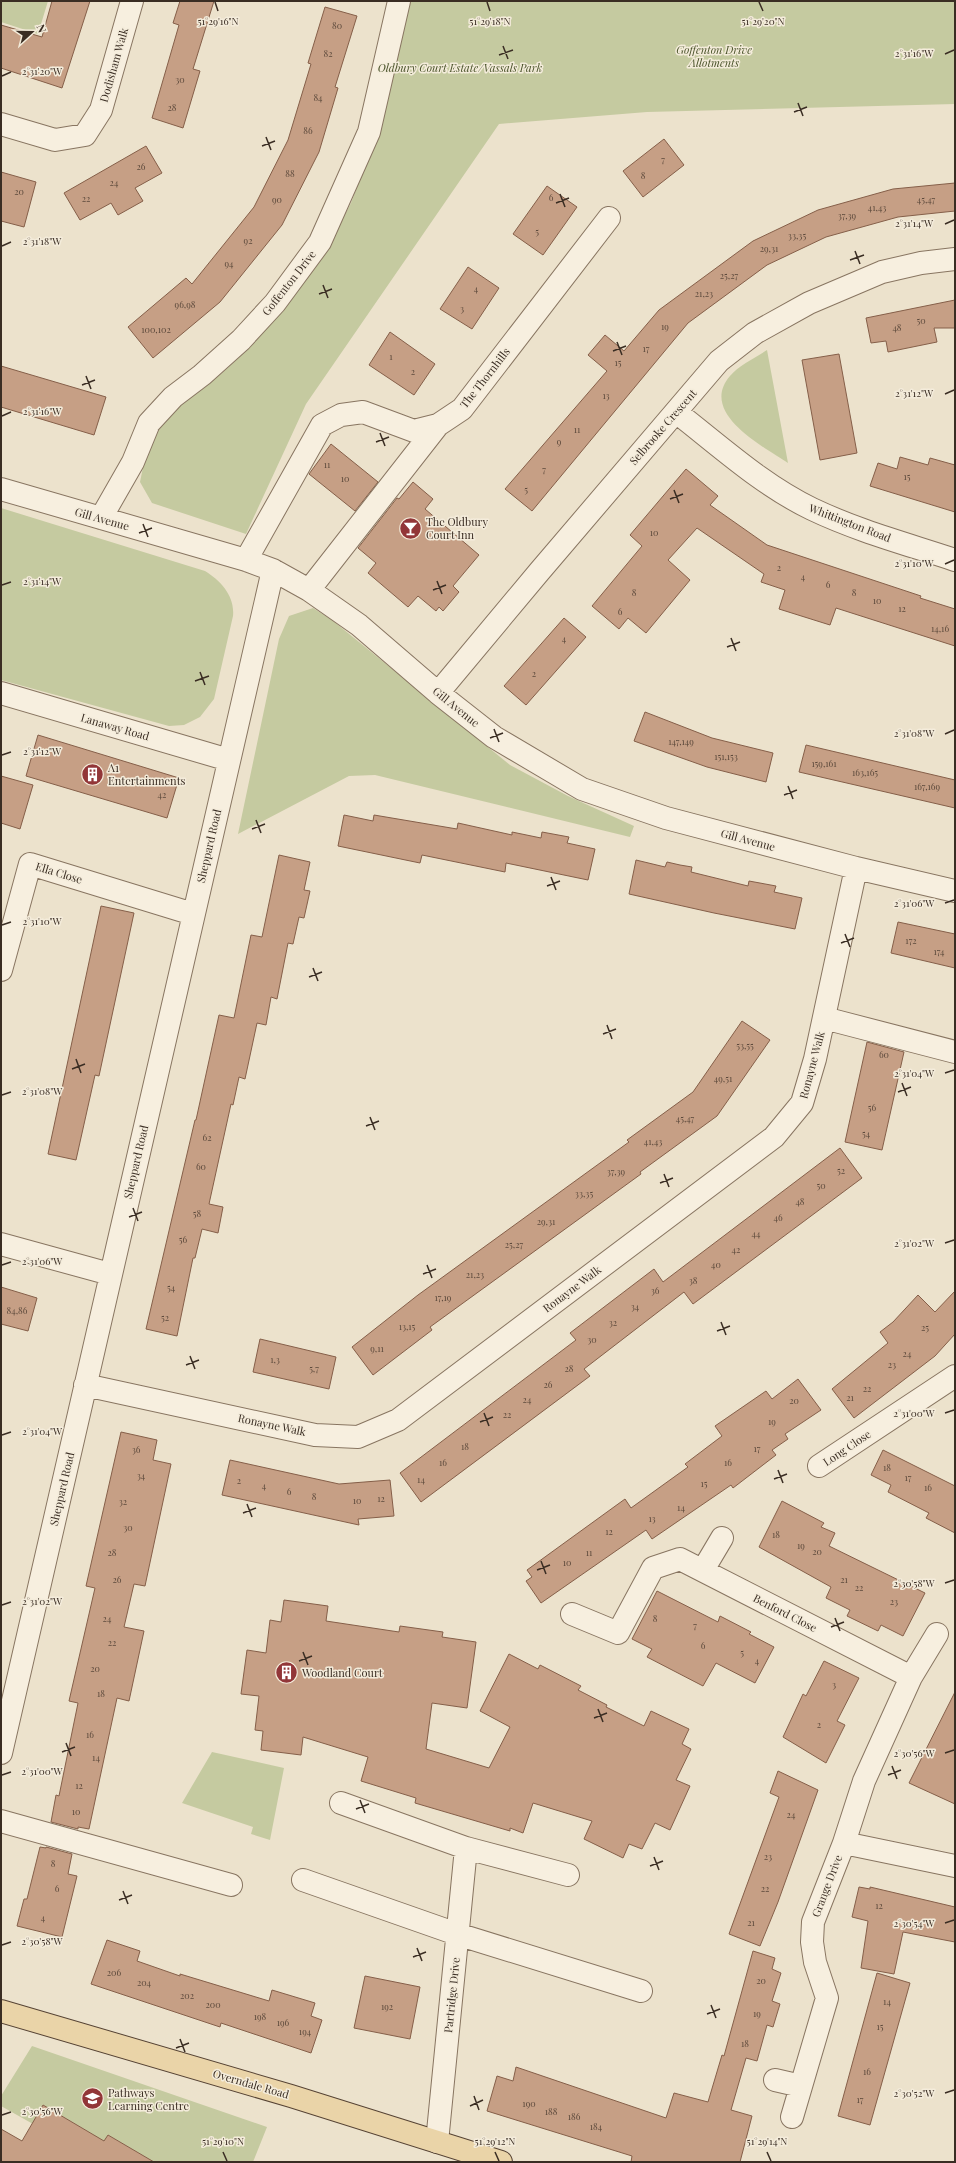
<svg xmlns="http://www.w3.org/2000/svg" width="956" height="2163" font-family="'Playfair Display',serif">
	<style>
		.green { fill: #c5caa0 }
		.building { fill: #c69f85; stroke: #855f49 }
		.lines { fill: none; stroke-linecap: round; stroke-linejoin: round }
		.minor-casing { stroke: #887561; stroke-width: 24 }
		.major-casing { stroke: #564334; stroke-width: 24 }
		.minor { stroke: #f7efdf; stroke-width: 22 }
		.major { stroke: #ead4a8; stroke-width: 22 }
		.ticks { fill: none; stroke: #3a2d23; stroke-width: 1.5 }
		.labels { text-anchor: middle; stroke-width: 3; stroke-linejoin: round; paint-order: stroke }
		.number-label { font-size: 9px; fill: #5d4a3c }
		.park-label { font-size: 11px; font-style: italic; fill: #4b542b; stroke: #f4ecdb }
		.street-label { font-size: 11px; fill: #3a2d23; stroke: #f4ecdb }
		.poi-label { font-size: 11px; fill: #3a2d23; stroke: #f4ecdb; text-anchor: start }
		.ticks-label { font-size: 10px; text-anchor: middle; fill: #3a2d23; stroke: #f4ecdb; stroke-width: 3; stroke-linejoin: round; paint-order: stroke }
	</style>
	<rect width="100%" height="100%" fill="#ece2cc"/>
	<path class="green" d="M1,1h47l-10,33 -37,-12z
		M407,1h548v103l-308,8 -148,12 -193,280 -60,130 -94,-31 -12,-21 8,-39 31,-39 42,-30 24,-22 45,-51 34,-47 27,-51 22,-58z
		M767,350l21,113c-24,-16 -90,-50 -58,-87 9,-11 25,-18 37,-26z
		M1,508l204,63c16,10 30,25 28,45l-19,83 -14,18 -16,8 -15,1 -168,-46z
		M313,608l19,12 178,145 58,31 66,30 -4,11 -255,-62 -26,1 -111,58 41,-195 10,-23z
		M212,1752l72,16 -14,72 -19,-6 2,-7 -71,-24z
		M32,2046l235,81 -14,35h-99l-46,-27 -16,27 2,-27 -51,-30 -10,19 -32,-18v-10z"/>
	<path class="building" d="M52,1h38l-28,87 -61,-20v-43l41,12z
		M180,1h34l-21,68 7,2 -17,57 -31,-10 27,-93 -6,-2z
		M325,7l32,9 -22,71 3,1 -19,64 -37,73 -62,77 -67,56 -25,-31 58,-49 6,6 62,-77 34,-67 23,-76 -3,-1z
		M664,139l20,26 -41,32 -20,-26z
		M146,146l16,27 -27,15 8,13 -25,14 -7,-12 -31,17 -16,-27z
		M1,172l35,10 -12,45 -23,-6z
		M955,183v28l-57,6 -72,20 -59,28 -79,58 -156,188 -27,-22 102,-118 -19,-16 17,-20 19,16 35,-41 94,-69 65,-31 75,-21z
		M547,186l30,21 -34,48 -30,-21z
		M468,267l31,21 -27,41 -32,-20z
		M955,300v28h-21l3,14 -49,10 -2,-11 -15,2 -5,-25z
		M390,332l45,32 -21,31 -45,-30z
		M839,354l18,99 -37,7 -18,-100z
		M1,366l105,31 -12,38 -93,-28z
		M331,444l47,38 -23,29 -46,-37z
		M900,457l28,8 2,-7 25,7v47l-85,-26 8,-23 19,6z
		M686,469l32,27 -8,9 57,40 154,51 -1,2 35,11v37l-119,-38 -6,17 -51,-16 6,-19 -24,-8 3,-8 -67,-46 -29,32 22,20 -44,53 -18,-15 -9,11 -27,-23 50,-60 -12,-11z
		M413,482l20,17 -8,10 54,46 -26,31 6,6 -16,19 -4,-4 -3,4 -18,-15 -10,11 -40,-34 8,-10 -18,-15 39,-50 2,1z
		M564,618l22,19 -60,68 -22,-19z
		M645,712l67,26 61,15 -7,29 -59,-15 -73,-26z
		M38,735l141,43 -12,40 -141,-42z
		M806,745l149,35v28l-156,-36z
		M1,776l32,9 -13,44 -19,-6z
		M344,815l29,6 1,-6 83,14 1,-6 54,12v-3l29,6 1,-6 27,5 -2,6 28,6 -7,31 -82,-17 -1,9 -83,-17 -2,8 -82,-17z
		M279,855l31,7 -6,28 6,1 -6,27 -5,-1 -6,27 -5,-1 -11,56 -6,-2 -5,28 -9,-2 -12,56 -6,-2 -6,28 -2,-1 -22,100 14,3 -5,26 -16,-4 -7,29h-2l-16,78 -31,-7 49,-209h1l23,-105 15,3 17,-83 11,2z
		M636,860l29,7 2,-5 13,3 12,2 -1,5 57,14 1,-5 27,5 -2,6 28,6 -7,31 -81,-16 -85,-19z
		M101,906l33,7 -35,163 -4,-1 -19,85 -28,-6z
		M898,922l57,12v34l-64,-15z
		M742,1021l28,19 -53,76 -77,56 1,2 -211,153 2,3 -59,45 -21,-28 66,-52 211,-153 -2,-2 66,-48z
		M867,1042l37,10 -22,98 -37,-8z
		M840,1148l22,30 -169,126 -9,-12 -100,77 6,7 -169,126 -21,-29 176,-133 -6,-7 84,-64 9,13z
		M1,1287l36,11 -9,33 -27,-7z
		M955,1291v43l-20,22 -81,62 -22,-29 56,-46 -8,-11 13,-10 25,-27 17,17z
		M260,1339l76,18 -7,32 -76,-17z
		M798,1379l23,31 -36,24 3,5 -16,11 4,5 -43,33 -2,-3 -79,54 -6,-9 -105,73 -15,-22 6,-4 -5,-7 98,-71 6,9 57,-41 -3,-3 37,-28 -7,-10 51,-35 6,8z
		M121,1432l36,8 -4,20 18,4 -26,122 -11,-2 -10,43 20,4 -15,70 -12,-3 -28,131 -11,-2v2l-27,-7 5,-27 3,1 19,-93 -9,-2 26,-113 -9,-2z
		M883,1450l72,36v47l-29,-15 3,-5 -41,-21 3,-7 -20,-10z
		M230,1460l109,24 51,-4 4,36 -36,3 1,6 -137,-30z
		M782,1501l42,22 -3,4 14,6 -6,13 96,47 -22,43 -22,-11 -3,6 -31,-15 3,-6 -24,-12 5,-11 -72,-40z
		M657,1591l61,31 2,-6 31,16 -2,2 25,13 -19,36 -39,-20 -13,23 -56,-29 5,-8 -20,-10z
		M284,1600l44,6 -2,15 73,11 1,-6 43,6 -1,5 34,5 -9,66 -35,-5 -6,46 63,19 21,-41 -30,-16 29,-57 29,15 2,-4 41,21 -3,4 29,15 -1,2 38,19 7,-15 38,18 -7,15 9,5 -15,31 14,6 -20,44 -15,-7 -13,26 -13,-5 -6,14 -39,-19 8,-18 -59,-18 -10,30 -13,-5v3l-95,-28 1,-5 -55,-17 7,-24 -65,-20 -2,18 -40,-5 2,-19 -8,-1 4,-34 -18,-2 6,-44 19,3 4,-33 11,2z
		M824,1661l35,17 -22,43 8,4 -19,38 -43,-26 20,-43 3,2z
		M955,1692v112l-46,-21z
		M778,1771l40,19 -40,112 -18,44 -31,-12 50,-137 -9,-4z
		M40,1847l6,1v-1l26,7 -4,20 9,2 -15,61 -45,-11 7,-27h3z
		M859,1887l11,2v-2l85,20v35l-52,-10 -9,42 -33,-6 7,-47 -16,-4z
		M107,1940l33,11 -3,10 43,15v-2l89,27 3,-11 43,13 -4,13 11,4 -11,33 -90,-30 -1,4 -129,-43z
		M753,1951l22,7 -3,11 9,4 -9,28 8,3 -7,23 -6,-2 -10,36 -11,-3 -15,52 21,6 -12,46h-109l1,-6 -145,-45 10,-35 16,5 3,-14 150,51 8,-25 34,9 14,-47 2,1z
		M877,1973l33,10 -40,142 -32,-9z
		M365,1976l55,11 -10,52 -56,-11z
		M43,2105l61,36 4,-6 46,27h-153v-33l21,12z"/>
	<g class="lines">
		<defs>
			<path id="minor" d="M1,124l54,16 30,-5 16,-25 31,-109
				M676,412c44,34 86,73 136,97 46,22 95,35 143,51
				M1,489l245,71 27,10 36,20 50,35 79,68 56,44 88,52 84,29 190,50 99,23
				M101,518l32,-56 16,-39 24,-26 29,-22 39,-35 34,-37 45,-61 49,-110 30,-131
				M246,560l76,-135 19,-10 22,-3 51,19 24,-6 24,-16 147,-191
				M309,590l129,-165
				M1,693l228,67
				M438,693l101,-121 180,-211 36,-28 54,-30 73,-31 39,-9 34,-4
				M1,970l29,-106 163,50
				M824,1018l131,34
				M1,1244l109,30
				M85,1385l230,50 43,2 40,-17 376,-283 28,-34 13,-44 41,-191
				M819,1466l136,-90
				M703,1570l19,-32
				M572,1614l46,19 35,-65 27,-9 231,118
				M1,1753l272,-1183
				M341,1803l125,45 102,27
				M1,1821l230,64
				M844,1843l20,-62 47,-104 26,-43
				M303,1880l154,54 184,57
				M775,2080l26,6
				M792,2117l35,-119 -12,-36 -3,-20 1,-20 31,-79 111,23
				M437,2142l29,-294"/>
			<path id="major" d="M1,2011l290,85 210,66"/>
		</defs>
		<use href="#minor" class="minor-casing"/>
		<use href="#major" class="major-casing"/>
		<use href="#minor" class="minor"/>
		<use href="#major" class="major"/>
	</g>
	<path class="ticks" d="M215,2l3,9M487,2l3,9M759,2l4,9M503,46l5,13M945,54l9,-4M499,55l14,-5M2,76l9,-4M798,103l5,13M794,112l13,-5M266,137l5,13M262,146l13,-5M560,194l5,13M556,203l13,-5M945,224l9,-4M2,246l9,-4M855,251l5,13M850,260l14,-5M323,285l5,13M319,294l13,-5M617,342l5,13M613,351l13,-5M86,376l5,13M82,385l13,-5M945,394l9,-4M2,416l9,-4M380,433l5,13M376,442l13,-5M674,490l5,13M670,499l13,-5M143,524l5,13M139,533l13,-5M945,564l9,-4M437,581l5,13M2,585l9,-3M433,590l13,-5M731,638l5,13M727,647l13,-5M200,672l5,13M195,681l14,-5M494,729l5,13M945,734l9,-4M490,738l13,-5M2,755l9,-3M788,786l5,13M784,795l13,-5M256,820l5,13M252,829l13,-5M551,877l5,13M547,886l13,-5M945,903l9,-3M2,925l9,-3M845,934l5,13M841,943l13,-5M313,968l5,13M309,977l13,-5M607,1025l5,14M603,1034l13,-5M76,1059l5,14M72,1069l13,-5M945,1073l9,-3M902,1083l5,13M898,1092l13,-5M2,1095l9,-3M370,1117l5,13M366,1126l13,-5M664,1174l5,13M660,1183l13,-5M133,1208l5,13M129,1217l13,-5M945,1243l9,-3M2,1265l9,-3M427,1265l5,13M423,1274l13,-5M721,1322l5,13M717,1331l13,-5M190,1356l5,13M186,1365l13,-5M484,1413l5,13M945,1413l9,-3M480,1422l13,-5M2,1435l9,-3M778,1470l5,13M774,1479l13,-5M247,1504l5,13M243,1513l13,-5M541,1561l5,13M537,1570l13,-5M945,1583l9,-3M2,1605l9,-3M835,1618l5,13M831,1627l13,-5M303,1652l5,13M299,1661l13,-5M598,1709l5,13M594,1718l13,-5M66,1743l5,13M62,1752l13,-5M945,1753l9,-3M892,1766l5,13M2,1775l9,-3M888,1775l13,-5M360,1800l5,13M356,1809l13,-5M654,1857l5,13M650,1866l13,-5M123,1891l5,13M119,1900l13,-5M945,1923l9,-3M2,1945l9,-3M417,1948l5,13M413,1957l13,-5M711,2005l5,13M707,2014l13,-5M180,2039l5,13M176,2048l13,-5M945,2093l9,-3M474,2096l5,14M470,2106l13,-6M2,2115l9,-3M223,2152l4,9M495,2152l4,9M767,2152l4,9"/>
	<defs>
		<symbol id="bar-disc" viewBox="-11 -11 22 22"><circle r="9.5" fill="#923638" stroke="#f4ecdb"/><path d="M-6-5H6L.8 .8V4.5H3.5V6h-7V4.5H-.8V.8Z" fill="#fff"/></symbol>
		<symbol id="building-disc" viewBox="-11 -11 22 22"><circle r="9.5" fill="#923638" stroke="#f4ecdb"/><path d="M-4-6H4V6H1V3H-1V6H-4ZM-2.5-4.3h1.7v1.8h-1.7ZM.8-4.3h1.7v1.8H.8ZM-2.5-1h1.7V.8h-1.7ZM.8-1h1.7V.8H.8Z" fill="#fff"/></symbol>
		<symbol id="school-disc" viewBox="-11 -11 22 22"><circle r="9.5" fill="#923638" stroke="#f4ecdb"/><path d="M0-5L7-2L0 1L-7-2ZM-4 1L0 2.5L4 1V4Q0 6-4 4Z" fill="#fff"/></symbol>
	</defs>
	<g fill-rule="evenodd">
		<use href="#bar-disc" x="398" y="516" width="25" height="25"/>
		<use href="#building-disc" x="80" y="762" width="25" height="25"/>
		<use href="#building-disc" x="274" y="1660" width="25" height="25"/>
		<use href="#school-disc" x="80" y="2086" width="25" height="25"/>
	</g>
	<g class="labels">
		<g class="number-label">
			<text x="337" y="29">80</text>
			<text x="328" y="57">82</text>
			<text x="180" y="83">30</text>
			<text x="318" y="101">84</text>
			<text x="172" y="111">28</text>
			<text x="308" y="134">86</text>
			<text x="663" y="163">7</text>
			<text x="141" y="170">26</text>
			<text x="290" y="177">88</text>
			<text x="643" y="179">8</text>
			<text x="114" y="186">24</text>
			<text x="19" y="195">20</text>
			<text x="551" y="201">6</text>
			<text x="86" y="202">22</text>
			<text x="277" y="203">90</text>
			<text x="926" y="203">45,47</text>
			<text x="877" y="211">41,43</text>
			<text x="847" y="219">37,39</text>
			<text x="537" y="235">5</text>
			<text x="797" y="239">33,35</text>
			<text x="248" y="244">92</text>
			<text x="769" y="252">29,31</text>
			<text x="229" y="267">94</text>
			<text x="729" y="279">25,27</text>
			<text x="476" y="292">4</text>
			<text x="704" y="297">21,23</text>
			<text x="185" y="308">96,98</text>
			<text x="462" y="312">3</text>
			<text x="921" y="324">50</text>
			<text x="665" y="330">19</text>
			<text x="897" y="331">48</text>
			<text x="156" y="333">100,102</text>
			<text x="646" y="352">17</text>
			<text x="391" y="360">1</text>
			<text x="618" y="366">15</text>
			<text x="413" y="375">2</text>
			<text x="606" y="399">13</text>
			<text x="577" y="433">11</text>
			<text x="559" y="445">9</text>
			<text x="327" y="468">11</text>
			<text x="544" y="473">7</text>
			<text x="907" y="480">15</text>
			<text x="345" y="482">10</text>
			<text x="526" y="493">5</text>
			<text x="654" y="536">10</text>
			<text x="779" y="571">2</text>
			<text x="803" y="580">4</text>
			<text x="828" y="588">6</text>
			<text x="634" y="596">8</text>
			<text x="854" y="596">8</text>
			<text x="877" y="604">10</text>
			<text x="902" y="612">12</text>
			<text x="620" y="615">6</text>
			<text x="940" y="632">14,16</text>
			<text x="564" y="642">4</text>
			<text x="534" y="677">2</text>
			<text x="681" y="745">147,149</text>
			<text x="726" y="760">151,153</text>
			<text x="824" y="767">159,161</text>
			<text x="865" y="776">163,165</text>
			<text x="927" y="790">167,169</text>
			<text x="162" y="798">42</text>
			<text x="911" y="944">172</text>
			<text x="939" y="955">174</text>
			<text x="745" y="1049">53,55</text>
			<text x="884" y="1058">60</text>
			<text x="723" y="1082">49,51</text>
			<text x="872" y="1111">56</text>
			<text x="685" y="1122">45,47</text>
			<text x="866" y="1137">54</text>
			<text x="207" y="1141">62</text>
			<text x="653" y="1145">41,43</text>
			<text x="201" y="1170">60</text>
			<text x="841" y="1174">52</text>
			<text x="616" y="1175">37,39</text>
			<text x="821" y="1189">50</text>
			<text x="584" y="1197">33,35</text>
			<text x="800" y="1205">48</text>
			<text x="197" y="1217">58</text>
			<text x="778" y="1221">46</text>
			<text x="546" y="1225">29,31</text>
			<text x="756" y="1237">44</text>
			<text x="183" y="1243">56</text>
			<text x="514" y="1248">25,27</text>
			<text x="736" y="1253">42</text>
			<text x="716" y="1268">40</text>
			<text x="475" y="1278">21,23</text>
			<text x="693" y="1284">38</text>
			<text x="171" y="1291">54</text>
			<text x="655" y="1294">36</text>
			<text x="443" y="1301">17,19</text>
			<text x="635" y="1310">34</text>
			<text x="17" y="1314">84,86</text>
			<text x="165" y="1321">52</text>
			<text x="613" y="1326">32</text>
			<text x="407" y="1330">13,15</text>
			<text x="925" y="1331">25</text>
			<text x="592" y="1343">30</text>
			<text x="377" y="1352">9,11</text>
			<text x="907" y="1357">24</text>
			<text x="275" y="1363">1,3</text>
			<text x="892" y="1368">23</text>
			<text x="314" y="1372">5,7</text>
			<text x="569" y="1372">28</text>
			<text x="548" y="1388">26</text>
			<text x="867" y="1392">22</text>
			<text x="850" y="1401">21</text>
			<text x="527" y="1403">24</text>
			<text x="794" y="1404">20</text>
			<text x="507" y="1418">22</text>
			<text x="772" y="1425">19</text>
			<text x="465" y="1450">18</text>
			<text x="757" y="1452">17</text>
			<text x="136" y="1453">36</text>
			<text x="443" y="1466">16</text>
			<text x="728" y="1466">16</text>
			<text x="887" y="1471">18</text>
			<text x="141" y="1479">34</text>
			<text x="908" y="1481">17</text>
			<text x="421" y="1483">14</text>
			<text x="239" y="1484">2</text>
			<text x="704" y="1487">15</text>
			<text x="264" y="1489">4</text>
			<text x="928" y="1491">16</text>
			<text x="289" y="1495">6</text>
			<text x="314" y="1500">8</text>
			<text x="381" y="1502">12</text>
			<text x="357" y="1504">10</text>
			<text x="123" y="1505">32</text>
			<text x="681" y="1511">14</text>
			<text x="652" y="1522">13</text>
			<text x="128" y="1531">30</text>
			<text x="609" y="1535">12</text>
			<text x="776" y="1538">18</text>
			<text x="801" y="1549">19</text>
			<text x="817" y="1555">20</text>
			<text x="112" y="1556">28</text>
			<text x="589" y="1556">11</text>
			<text x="567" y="1566">10</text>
			<text x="117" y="1583">26</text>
			<text x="844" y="1583">21</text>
			<text x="859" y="1591">22</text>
			<text x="894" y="1605">23</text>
			<text x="107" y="1622">24</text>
			<text x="655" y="1622">8</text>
			<text x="695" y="1629">7</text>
			<text x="112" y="1646">22</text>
			<text x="703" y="1649">6</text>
			<text x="742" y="1656">5</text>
			<text x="757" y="1664">4</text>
			<text x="95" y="1672">20</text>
			<text x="834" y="1688">3</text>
			<text x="101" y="1697">18</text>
			<text x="819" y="1728">2</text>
			<text x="90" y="1738">16</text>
			<text x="96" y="1761">14</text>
			<text x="79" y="1789">12</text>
			<text x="76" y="1815">10</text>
			<text x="791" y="1818">24</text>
			<text x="768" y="1860">23</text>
			<text x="53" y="1867">8</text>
			<text x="57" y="1892">6</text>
			<text x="765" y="1892">22</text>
			<text x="879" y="1909">12</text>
			<text x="43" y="1921">4</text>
			<text x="751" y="1926">21</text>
			<text x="114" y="1976">206</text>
			<text x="761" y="1984">20</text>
			<text x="144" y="1986">204</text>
			<text x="187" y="1999">202</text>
			<text x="887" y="2005">14</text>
			<text x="213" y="2008">200</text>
			<text x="387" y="2010">192</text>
			<text x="757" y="2017">19</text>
			<text x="260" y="2020">198</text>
			<text x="283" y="2026">196</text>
			<text x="880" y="2030">15</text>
			<text x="305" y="2035">194</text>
			<text x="745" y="2047">18</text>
			<text x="867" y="2075">16</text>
			<text x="860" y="2103">17</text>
			<text x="529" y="2107">190</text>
			<text x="551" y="2115">188</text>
			<text x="574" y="2120">186</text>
			<text x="596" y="2130">184</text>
		</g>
		<g class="park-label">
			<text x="714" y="54">Goffenton Drive<tspan x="714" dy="13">Allotments</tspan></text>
			<text x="460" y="72">Oldbury Court Estate/Vassals Park</text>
		</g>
		<g class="street-label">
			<text transform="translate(114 65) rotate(-74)" y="4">Dodisham Walk</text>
			<text transform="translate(289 283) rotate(-52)" y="4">Goffenton Drive</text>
			<text transform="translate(485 378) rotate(-52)" y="4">The Thornhills</text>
			<text transform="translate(663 427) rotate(-49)" y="4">Selbrooke Crescent</text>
			<text transform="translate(102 519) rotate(16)" y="4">Gill Avenue</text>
			<text transform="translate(850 523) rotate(21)" y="4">Whittington Road</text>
			<text transform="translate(456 707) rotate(39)" y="4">Gill Avenue</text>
			<text transform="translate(115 727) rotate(16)" y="4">Lanaway Road</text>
			<text transform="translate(748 840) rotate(15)" y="4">Gill Avenue</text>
			<text transform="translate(209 846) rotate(-77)" y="4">Sheppard Road</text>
			<text transform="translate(59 873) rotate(17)" y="4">Ella Close</text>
			<text transform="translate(812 1065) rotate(-75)" y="4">Ronayne Walk</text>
			<text transform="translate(136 1162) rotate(-77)" y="4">Sheppard Road</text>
			<text transform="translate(572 1289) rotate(-37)" y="4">Ronayne Walk</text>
			<text transform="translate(272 1425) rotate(12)" y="4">Ronayne Walk</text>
			<text transform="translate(847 1448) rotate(-34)" y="4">Long Close</text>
			<text transform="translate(62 1489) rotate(-77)" y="4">Sheppard Road</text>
			<text transform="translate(785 1613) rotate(27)" y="4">Benford Close</text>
			<text transform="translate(827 1886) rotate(-69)" y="4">Grange Drive</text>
			<text transform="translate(452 1995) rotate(-84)" y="4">Partridge Drive</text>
			<text transform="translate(251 2084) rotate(16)" y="4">Overndale Road</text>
		</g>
		<g class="poi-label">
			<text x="426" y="526">The Oldbury<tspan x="426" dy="13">Court Inn</tspan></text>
			<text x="108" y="772">A1<tspan x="108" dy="13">Entertainments</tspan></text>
			<text x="302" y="1677">Woodland Court</text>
			<text x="108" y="2097">Pathways<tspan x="108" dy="13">Learning Centre</tspan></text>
		</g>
	</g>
	<g class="ticks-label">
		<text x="218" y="25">51°29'16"N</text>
		<text x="490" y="25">51°29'18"N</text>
		<text x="763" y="25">51°29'20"N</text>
		<text x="914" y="57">2°31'16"W</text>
		<text x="42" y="75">2°31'20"W</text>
		<text x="914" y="227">2°31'14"W</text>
		<text x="42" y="245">2°31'18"W</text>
		<text x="914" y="397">2°31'12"W</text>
		<text x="42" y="415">2°31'16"W</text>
		<text x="914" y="567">2°31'10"W</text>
		<text x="42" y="585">2°31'14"W</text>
		<text x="914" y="737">2°31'08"W</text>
		<text x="42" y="755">2°31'12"W</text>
		<text x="914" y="907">2°31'06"W</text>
		<text x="42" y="925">2°31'10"W</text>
		<text x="914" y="1077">2°31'04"W</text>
		<text x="42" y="1095">2°31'08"W</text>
		<text x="914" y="1247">2°31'02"W</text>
		<text x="42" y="1265">2°31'06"W</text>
		<text x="914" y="1417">2°31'00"W</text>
		<text x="42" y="1435">2°31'04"W</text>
		<text x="914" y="1587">2°30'58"W</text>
		<text x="42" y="1605">2°31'02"W</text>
		<text x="914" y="1757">2°30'56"W</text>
		<text x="42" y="1775">2°31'00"W</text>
		<text x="914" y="1927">2°30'54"W</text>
		<text x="42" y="1945">2°30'58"W</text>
		<text x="914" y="2097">2°30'52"W</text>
		<text x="42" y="2115">2°30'56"W</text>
		<text x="223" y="2145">51°29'10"N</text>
		<text x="495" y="2145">51°29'12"N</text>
		<text x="767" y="2145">51°29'14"N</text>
	</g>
	<rect width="956" height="2163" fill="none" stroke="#3a2d23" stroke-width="4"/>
	<g transform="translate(32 32) rotate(69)" stroke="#f4ecdb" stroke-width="3" paint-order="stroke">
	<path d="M0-3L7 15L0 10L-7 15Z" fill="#3a2d23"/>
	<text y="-6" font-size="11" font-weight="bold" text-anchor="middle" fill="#3a2d23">N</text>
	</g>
</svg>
